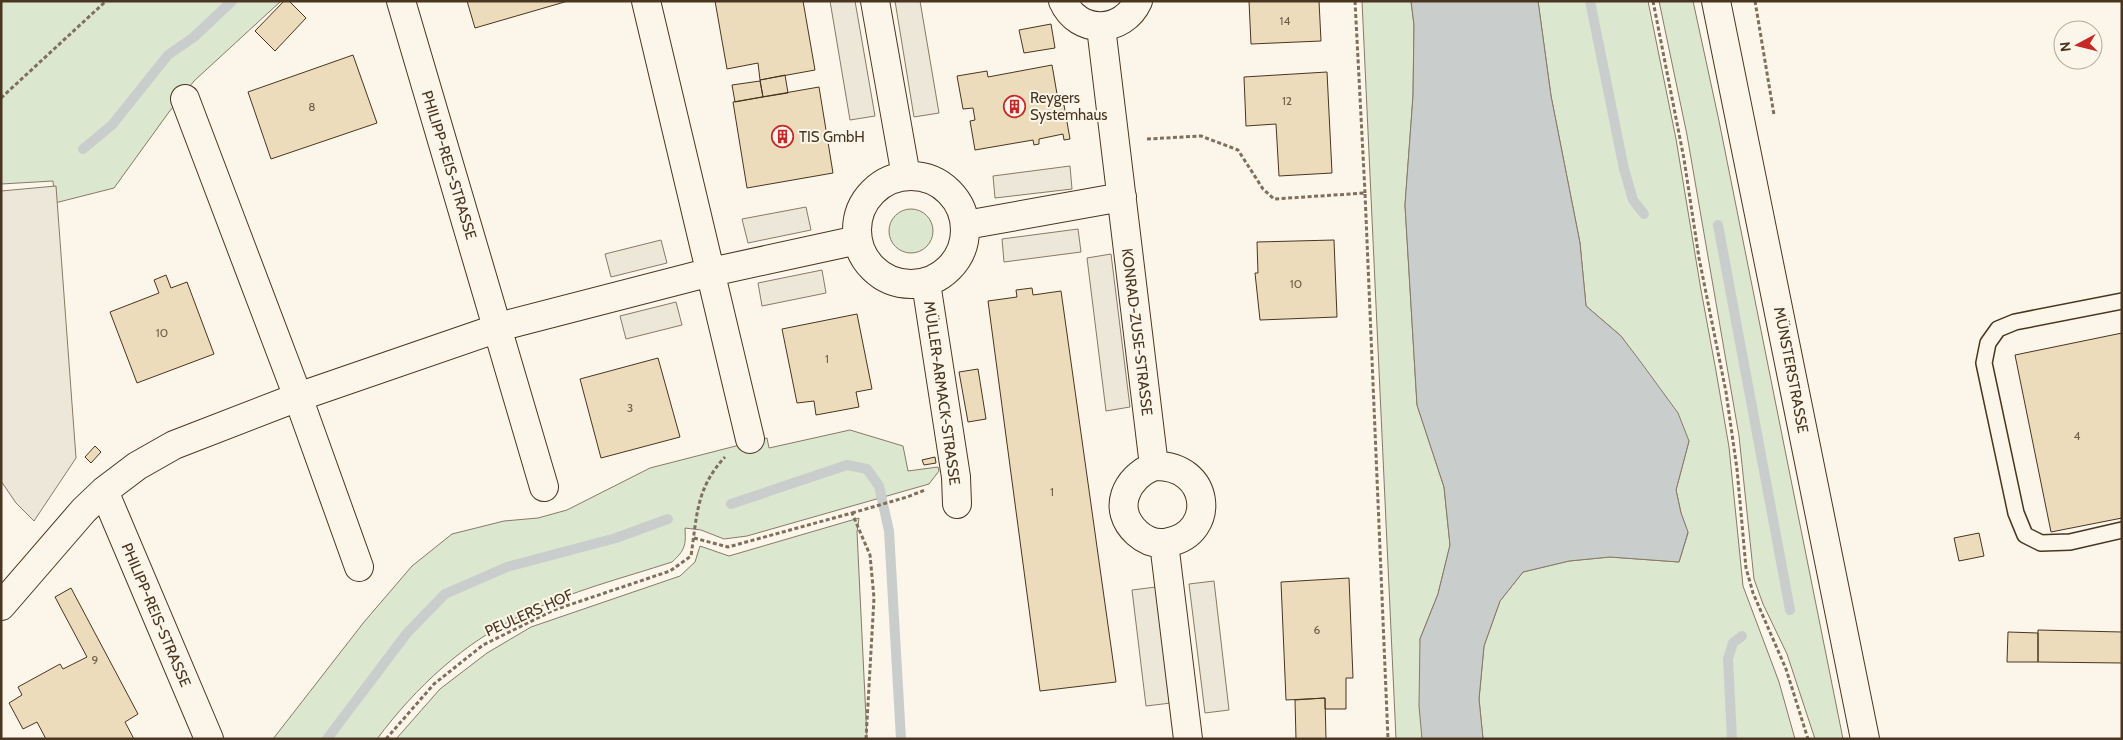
<svg xmlns="http://www.w3.org/2000/svg" width="2123" height="740" font-family="Cabin,sans-serif">
	<style>
		.green { fill: #dce7d0; stroke: #887966 }
		.parking { fill: #ede7d9; stroke: #887966 }
		.water { fill: #c9cecd; stroke: #887966 }
		.lines { fill: none; stroke-linecap: round; stroke-linejoin: round }
		.stream { stroke: #c9cecd; stroke-width: 10 }
		.building { fill: #ecdcbc; stroke: #4a3520 }
		.service-casing { stroke: #4a3520; stroke-width: 18 }
		.minor-casing { stroke: #4a3520; stroke-width: 30 }
		.secondary-casing { stroke: #4a3520; stroke-width: 30 }
		.path { stroke: #7f6f5c; stroke-width: 3; stroke-dasharray: 4 2.5; stroke-linecap: butt }
		.service { stroke: #fbf6e9; stroke-width: 15 }
		.minor { stroke: #fbf6e9; stroke-width: 28 }
		.secondary { stroke: #fbf6e9; stroke-width: 28 }
		.labels { text-anchor: middle; stroke-width: 4; stroke-linejoin: round; paint-order: stroke }
		.number-label { font-size: 12px; fill: #725f47 }
		.poi-label { font-size: 15px; fill: #4a3520; stroke: #fbf6e9; text-anchor: start }
		.street-label { font-size: 15px; fill: #4a3520; stroke: #fbf6e9 }
	</style>
	<rect width="100%" height="100%" fill="#fbf6e9"/>
	<path class="green" d="M1,1h280l-87,80 -25,31 -55,76 -59,15 -2,-22 -52,3z
		M1362,1h49l3,24 -1,71 -8,109 12,200 27,82 6,58 -12,49 -18,45 5,100h-29z
		M1538,1h110l28,138 25,151 15,81 13,76 14,139 36,96 16,57h-312l-4,-40 5,-53 16,-45 23,-29 46,-11 41,-4 69,5 9,-29 -7,-20 -5,-23 13,-49 -68,-105 -35,-30 -6,-63 -29,-147z
		M1659,1h34l26,120 124,618h-28l-28,-85 -24,-50 -9,-25 -15,-143 -52,-301z
		M889 231a22 22 0 1 1 44 0a22 22 0 1 1-44 0Z
		M850,430l53,16 5,25 30,-4 1,4 -10,13 -182,52 -23,3 -23,-9 -16,-2c1,18 0,22 -13,34 -49,16 -101,29 -148,52 -60,28 -108,73 -147,125h-104l91,-117 48,-56 40,-32 52,-13 34,-3 29,-8 83,-42 117,-30 2,10z
		M859,518l-2,14 10,207h-471l44,-50 47,-36 44,-26 149,-51 15,-14 5,-16 29,10z"/>
	<path class="parking" d="M830,1h25l20,115 -25,4z
		M895,1h25l19,112 -25,4z
		M1070,166l2,23 -77,9 -2,-22z
		M56,186l20,272 -42,63 -18,-18 -15,-22v-290z
		M806,207l5,23 -63,13 -6,-24z
		M1078,229l3,23 -77,10 -2,-23z
		M661,240l6,23 -56,14 -6,-23z
		M1111,254l19,153 -24,4 -19,-153z
		M822,270l4,23 -64,13 -4,-23z
		M676,302l6,23 -56,14 -6,-23z
		M1214,581l15,129 -24,3 -16,-129z
		M1156,587l15,116 -25,3 -14,-116z"/>
	<path class="water" d="M1411,1h127l13,95 29,147 6,63 35,30 19,25 38,52 11,28 -13,49 5,23 7,19 -9,30 -69,-5 -41,4 -46,11 -23,29 -16,45 -5,53 4,40h-61l-3,-33 1,-67 18,-45 12,-49 -6,-58 -27,-82 -12,-200 8,-109 1,-71z"/>
	<g class="lines">
		<path class="stream" d="M1590,1l34,168 9,31 11,14
			M83,149l29,-24 56,-70 26,-18 38,-36
			M1718,225l72,385
			M731,504l116,-39 20,4 12,17 10,45 12,208
			M327,739l80,-106 38,-39 62,-27 109,-29 52,-19
			M1732,739l-4,-80 5,-16 9,-7"/>
	</g>
	<path class="building" d="M284,1h5l17,17 -31,33 -20,-20z
		M467,1h101l-93,27z
		M715,1h88l12,69 -55,10 -2,-17 -31,6z
		M1249,1h70l2,40 -70,3z
		M1051,24l4,24 -31,5 -5,-23z
		M353,55l24,68 -106,36 -23,-67z
		M1052,65l5,29 -5,1 2,12 10,-2 6,34 -6,1 -1,-6 -24,5v5l-5,1 -1,-5 -58,10 -5,-29 5,-1 -2,-12 -10,1 -6,-33 30,-5 1,6z
		M1327,72l5,101 -53,3 -3,-52 -30,2 -2,-49z
		M785,75l3,18 -25,4 -3,-17z
		M760,81l3,16 -28,5 -3,-17z
		M819,87l14,86 -86,15 -14,-86z
		M1334,240l3,77 -77,3 -5,-47h3l-1,-31z
		M166,275l5,13 16,-6 27,72 -77,29 -27,-71 49,-19 -5,-13z
		M1032,288l1,7 28,-4 55,391 -76,9 -52,-390 29,-4 -1,-7z
		M857,314l15,75 -16,3 3,15 -43,8 -2,-14 -17,2 -15,-74z
		M2122,333v185l-71,14 -36,-177z
		M658,358l22,79 -79,21 -21,-79z
		M978,369l8,50 -18,3 -9,-50z
		M95,446l6,6 -10,11 -6,-6z
		M935,457l1,6 -12,2 -2,-5z
		M1979,533l5,23 -25,5 -5,-23z
		M1349,578l4,100h-7v31h-21v-11l-39,2 -5,-118z
		M71,588l67,126 -13,8 9,17h-88l-9,-17 -14,7 -14,-26 13,-8 -4,-8 42,-23 3,5 24,-12 -32,-60z
		M2038,630l84,2v31l-84,-1z
		M2008,632l30,1v29h-31z
		M1325,698l1,41h-30l-1,-39z"/>
	<g class="lines">
		<defs>
			<path id="service" d="M2122,301l-107,21 -17,7 -10,14 -4,20 32,150 9,22 16,8 29,-1 52,-12"/>
			<path id="minor" d="M401,1l143,486
				M646,1l104,438
				M875,1l31,175
				M1063,1c15,34 60,33 75,0
				M1101,27l53,439c-28,12 -43,43 -17,67 9,8 20,12 32,9 48,-9 42,-78 -15,-76
				M185,99l113,298 61,170
				M857 230a54 54 0 1 1 108 0a54 54 0 1 1-108 0Z
				M966,225l156,-28
				M926,283l30,194 1,27
				M104,491l105,248
				M1164,543l24,196
				M1,606l83,-96 20,-19 33,-25 37,-21 124,-48 212,-73 201,-52 147,-32"/>
			<path id="secondary" d="M1716,1l149,738"/>
		</defs>
		<use href="#service" class="service-casing"/>
		<use href="#minor" class="minor-casing"/>
		<use href="#secondary" class="secondary-casing"/>
		<path class="path" d="M1355,1l10,192
			M1653,1l31,158 15,99 27,134 11,77 9,99 7,25 33,76 22,70
			M1755,1l19,114
			M1,98l105,-97
			M1147,139l54,-3 37,14 25,39 11,10 91,-6 23,546
			M852,513l55,-16 18,-7
			M694,538l34,9 124,-34 18,42 4,43 -8,141
			M386,739l48,-55 49,-39 71,-35 116,-39 21,-15c6,-40 5,-68 34,-99"/>
		<use href="#service" class="service"/>
		<use href="#minor" class="minor"/>
		<use href="#secondary" class="secondary"/>
	</g>
	<defs>
		<symbol id="building-ring" viewBox="-11 -11 22 22"><circle r="9.5" fill="#fbf6e9" stroke="#c62828" stroke-width="1.5"/><path d="M-4-6H4V6H1V3H-1V6H-4ZM-2.5-4.3h1.7v1.8h-1.7ZM.8-4.3h1.7v1.8H.8ZM-2.5-1h1.7V.8h-1.7ZM.8-1h1.7V.8H.8Z" fill="#c62828"/></symbol>
	</defs>
	<g fill-rule="evenodd">
		<use href="#building-ring" x="1002" y="94" width="25" height="25"/>
		<use href="#building-ring" x="770" y="124" width="25" height="25"/>
	</g>
	<g class="labels">
		<g class="number-label">
			<text x="1285" y="25">14</text>
			<text x="1287" y="105">12</text>
			<text x="312" y="111">8</text>
			<text x="1296" y="288">10</text>
			<text x="162" y="337">10</text>
			<text x="827" y="363">1</text>
			<text x="630" y="412">3</text>
			<text x="2077" y="440">4</text>
			<text x="1052" y="496">1</text>
			<text x="1317" y="634">6</text>
			<text x="95" y="664">9</text>
		</g>
		<g class="poi-label">
			<text x="1030" y="103">Reygers<tspan x="1030" dy="17">Systemhaus</tspan></text>
			<text x="799" y="142">TIS GmbH</text>
		</g>
		<g class="street-label">
			<text transform="translate(449 165) rotate(73)" y="5">PHILIPP-REIS-STRASSE</text>
			<text transform="translate(1137 332) rotate(83)" y="5">KONRAD-ZUSE-STRASSE</text>
			<text transform="translate(1791 370) rotate(79)" y="5">MÜNSTERSTRASSE</text>
			<text transform="translate(942 393) rotate(82)" y="5">MÜLLER-ARMACK-STRASSE</text>
			<text transform="translate(529 613) rotate(-24)" y="5">PEULERS HOF</text>
			<text transform="translate(156 615) rotate(67)" y="5">PHILIPP-REIS-STRASSE</text>
		</g>
	</g>
	<rect width="2123" height="740" fill="none" stroke="#4a3520" stroke-width="5"/>
	<g transform="translate(2078 45) rotate(263)"><circle r="24" fill="#fbf6e9" stroke="#b4a999"/>
	<path d="M0-4L9 19L0 12L-9 19Z" fill="#c62828"/>
	<text y="-8" font-size="14" font-weight="bold" text-anchor="middle" fill="#4a3520">N</text>
	</g>
</svg>
